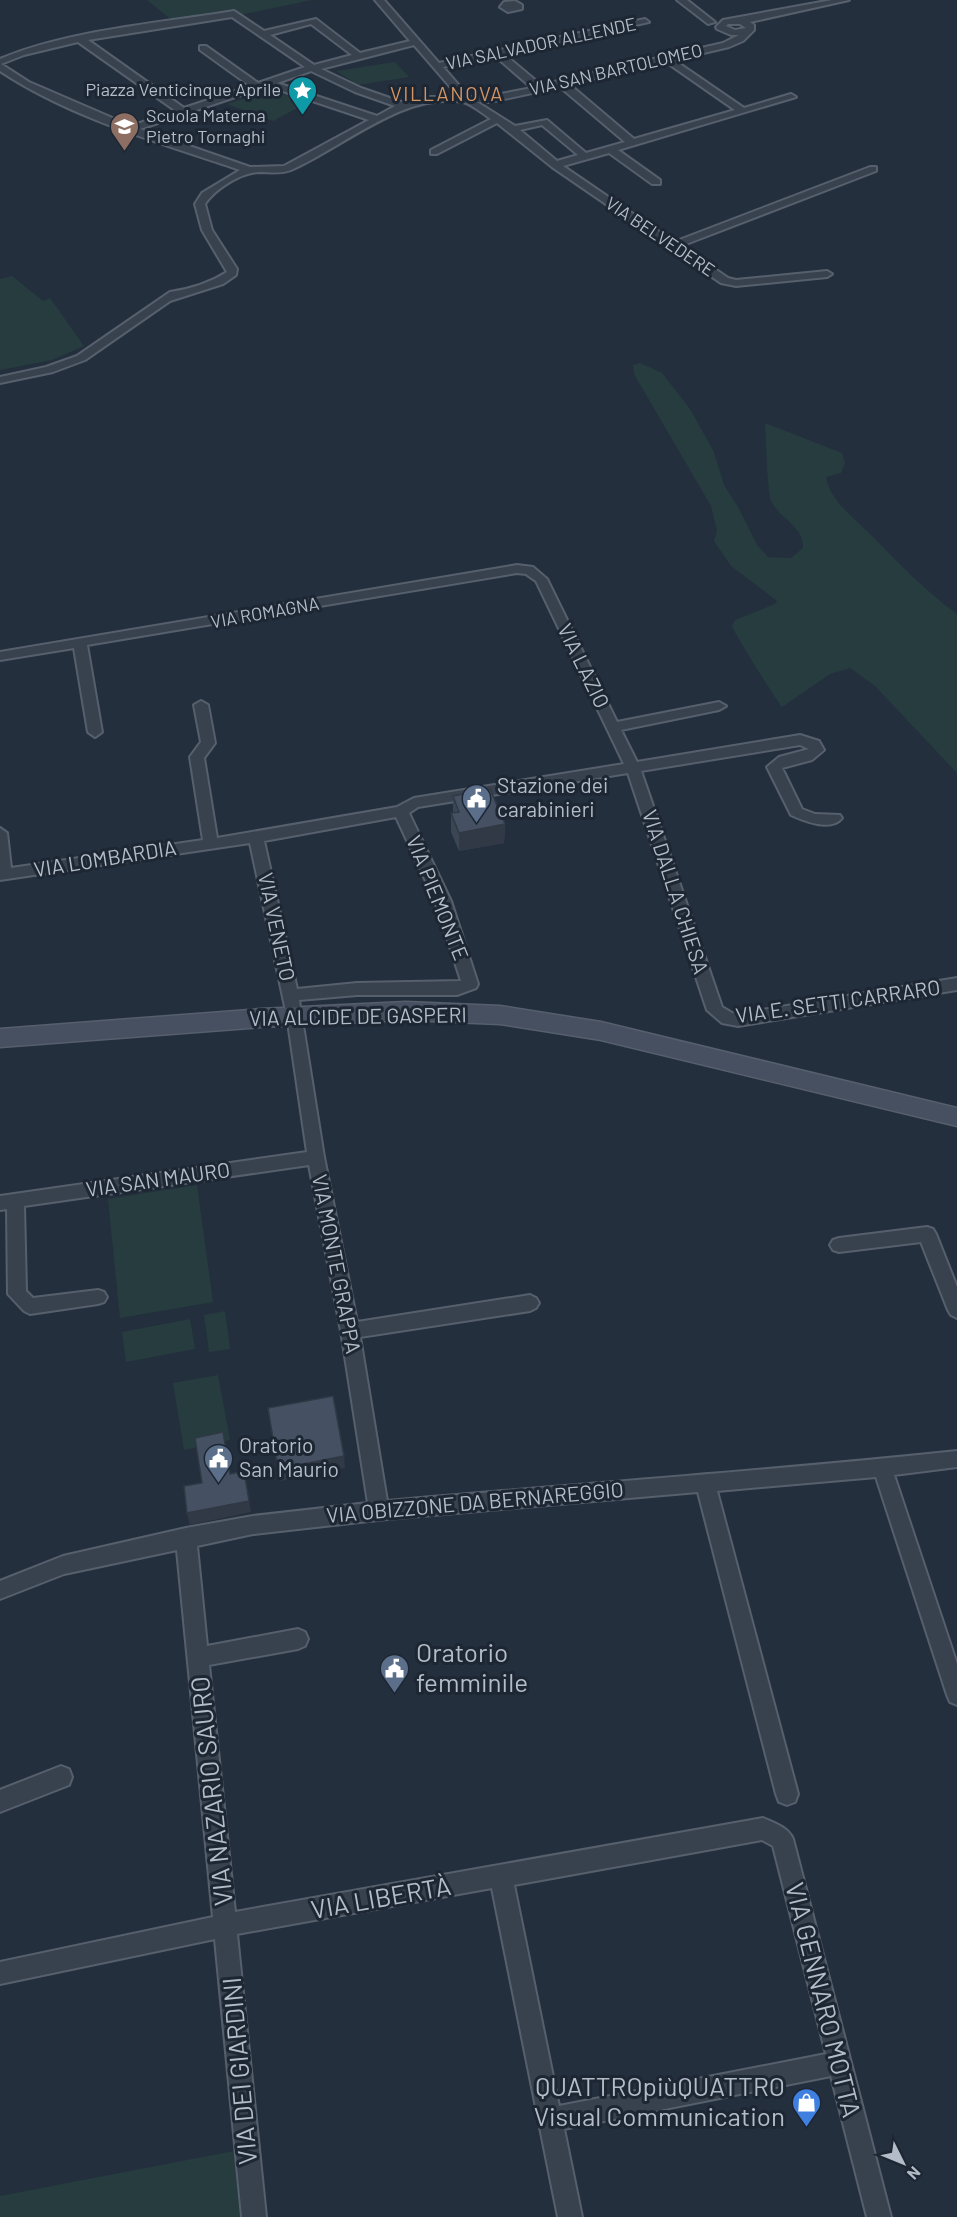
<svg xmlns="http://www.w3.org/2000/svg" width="957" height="2217" font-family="Barlow,sans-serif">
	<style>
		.green { fill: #263c3f }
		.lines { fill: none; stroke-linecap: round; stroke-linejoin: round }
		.minor-casing { stroke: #565f6c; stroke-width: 4 }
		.secondary-casing { stroke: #565f6c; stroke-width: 3 }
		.minor { fill: #38414e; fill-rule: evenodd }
		.secondary { fill: #465061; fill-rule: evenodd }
		.wall { fill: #3b4654 }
		.shaded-wall { fill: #303945 }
		.building { fill: #455162; stroke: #303945; stroke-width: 1.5 }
		.labels { text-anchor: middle; stroke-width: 6; stroke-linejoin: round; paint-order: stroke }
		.far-street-label { font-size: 18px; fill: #b4bcc9; stroke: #1d2633 }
		.far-poi-label { font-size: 18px; fill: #b4bcc9; stroke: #1d2633; text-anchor: end }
		.far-quarter-label { font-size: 20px; letter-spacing: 1.5px; fill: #d59563; stroke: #1d2633 }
		.street-label { font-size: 21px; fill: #b4bcc9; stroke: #1d2633 }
		.poi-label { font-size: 21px; fill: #b4bcc9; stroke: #1d2633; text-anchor: start }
		.near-poi-label { font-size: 26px; fill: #b4bcc9; stroke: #1d2633; text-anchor: start }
		.near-street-label { font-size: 26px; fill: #b4bcc9; stroke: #1d2633 }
	</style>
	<rect width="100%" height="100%" fill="#242f3e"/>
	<path class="green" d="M147,0h165l-87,18 -47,7z
		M395,62l14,15 -51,8 -22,-14z
		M271,90l38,12 -36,19 -46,-17z
		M12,276l31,25 7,-3 34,48 -32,14 -52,10v-91z
		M640,363l22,10 28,36 24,43 10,33 14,22 19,38 11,12 23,1 12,-10c1,-21 -22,-29 -31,-45 -5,-7 -6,-67 -7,-80l77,30 3,10 -4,10 -15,4c4,24 28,41 45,58 29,29 53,55 86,79v159l-82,-87 -25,-18 -20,6 -48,33c-4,-4 -48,-74 -50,-81l3,-6 40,-16 2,-3 -46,-35 -17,-25 3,-11 -6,-24 -77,-132 -1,-9z
		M197,1185l16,117 -93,16 -12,-119z
		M225,1311l5,38 -21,3 -5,-37z
		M190,1319l5,30 -69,13 -4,-30z
		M218,1375l12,65 -46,10 -11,-67z
		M234,2151l6,66h-240v-21z"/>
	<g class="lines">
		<defs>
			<path id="minor" d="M375,0h9l55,63 206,-44 4,3 -145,32 37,31 182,-42 16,-8h-8l-14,-6 -1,-2 7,-7 109,-20h17l-99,22 4,3v5l-11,11 -14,6 -55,13 70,48 47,-14 5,3 -178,53 42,30v4h-8l-43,-31 -46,13 111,76 196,-75h6v4l-195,75 47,32 8,2 91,-9 5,3 -5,3 -91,9 -15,-3 -169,-116 -55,-44 -60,31h-6v-4l60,-31c-8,-5 -19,-15 -28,-17 -58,-11 -121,46 -172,68 -9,4 -22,2 -32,2 -19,1 -44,17 -54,32l7,26 25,39 -1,6 -13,9 -53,17 -85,59 -32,12 -53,11v-6l46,-10 31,-11 93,-64c20,-3 40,-9 57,-20l-25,-42 -7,-26 7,-11 38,-23c-82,-28 -167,-51 -240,-99v-12c68,-29 161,-36 234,-48l30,20 52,-12 44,34 50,-12zM232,17l73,50 -47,16 -52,-37h-6v4l50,36 -66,22 -96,-68zM311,24l41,31 -38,10 -44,-30zM728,24h12l6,4 -11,2 -9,-4zM78,42l98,69 -45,15 -102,-44 -28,-18 23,-9zM414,45l45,52h-28l-27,6 -43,-15 -40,-19zM495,56l37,32 -42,8 -21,1 -26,-30zM666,62l69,48 -101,29 -65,-55zM311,71l44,21 40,14 -18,10 -100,-33zM268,86l101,34 -85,46 -34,1 -110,-38zM560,87l65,55 -39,11 -39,-33 -32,6 -38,-24h13zM542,125l36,30 -21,6 -37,-31z
				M677,0h10l28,22 -7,2z
				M515,1l7,4v4l-14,3 -8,-5 4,-5z
				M517,565l16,2 14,12 70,143 102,-20 7,4 -7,4 -98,20 16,32 163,-27 19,6 5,9 -12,10 -30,8 20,41 13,5 25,1 2,3c-11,14 -38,3 -51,-3l-24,-48 12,-10 30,-8 -9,-4 -159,26 81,236 10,6 6,1 219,-36v12l-219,36 -16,-3 -15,-13 -79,-237 -210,34 -9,6 42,88 27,83 -2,4 -19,7h-100l-58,5 25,157 33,165 173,-27 6,3 3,5 -3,5 -6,3 -170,26 27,164c190,-17 381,-30 570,-50v16l-63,8 63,189v41l-7,-3 -3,-7 -71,-218 -159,14 81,303 -3,8 -8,3 -8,-3 -3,-8 -78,-302 -311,27 -134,15 -56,12 10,100 91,-17 7,3 3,7 -3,7 -7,3 -89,16 26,247 528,-94c11,5 25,9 30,21l98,378h-24l-36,-141 -267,53 18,88h-24l-66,-329 -255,46 29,283h-24l-27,-278 -215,45v-22l213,-45 -36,-367 -113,24 -64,25v-18l63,-25 123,-28 67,-12 115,-13 -27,-172 -32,-166 -285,41 2,85 7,7 65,-8 6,2 3,5 -3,5 -6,2 -68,10 -6,-3 -16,-17 -1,-85 -7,1v-14l307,-44 -20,-136 -37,-173 -250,37v-52l7,5 4,35 192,-28 -13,-83 11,-15 -7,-37 7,-4 7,4 7,38 -11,15 13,80 180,-31 17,-9 210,-34 -88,-183 -10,-7 -9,-1 -430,72 15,87 -7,5 -7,-5 -14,-84 -74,12v-8zM396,817l39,84 26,80 -104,2 -60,6 -33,-148zM762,1840l11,6 53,208 -267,52 -45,-221z
				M927,1227l6,2 3,5 21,53v31l-6,-3 -3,-5 -27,-68 -82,10 -6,-2 -3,-5 3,-5 6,-2z
				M61,1766l8,3 3,8 -3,8 -69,27v-22z"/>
			<path id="secondary" d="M406,1002l94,4 101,16 356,86v18l-356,-86 -101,-16 -94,-4 -145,7 -261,20v-18l261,-20z"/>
		</defs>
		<use href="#minor" class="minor-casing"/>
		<use href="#secondary" class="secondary-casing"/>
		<use href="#minor" class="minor"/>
		<use href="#secondary" class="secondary"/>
	</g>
	<path class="wall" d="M453,796l52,28 -1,19 -45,8 -8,-19v-19h2z"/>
	<path class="shaded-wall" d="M505,824l-1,19 -45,8v-18z
		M344,1456l1,12 -65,13 -2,-12z
		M244,1471l7,41 -61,13 -3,-12z"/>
	<path class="building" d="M490,789l15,35 -46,9 -8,-20 8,-1 -6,-16z
		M333,1396l11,60 -66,13 -10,-61z
		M223,1432l7,42 14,-3 5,30 -62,12 -3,-27 18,-3 -7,-45z"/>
	<defs>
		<symbol id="sight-pin" viewBox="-11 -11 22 30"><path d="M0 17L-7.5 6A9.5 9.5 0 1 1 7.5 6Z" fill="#0f9aa8" stroke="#1d2633"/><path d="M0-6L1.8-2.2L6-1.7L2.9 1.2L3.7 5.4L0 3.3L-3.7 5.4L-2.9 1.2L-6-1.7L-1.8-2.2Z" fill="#fff"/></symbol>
		<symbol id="school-pin" viewBox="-11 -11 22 30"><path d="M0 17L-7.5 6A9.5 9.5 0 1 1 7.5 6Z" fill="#8d6e63" stroke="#1d2633"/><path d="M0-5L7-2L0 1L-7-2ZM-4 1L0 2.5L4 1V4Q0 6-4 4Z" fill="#fff"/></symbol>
		<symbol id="civic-pin" viewBox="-11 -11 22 30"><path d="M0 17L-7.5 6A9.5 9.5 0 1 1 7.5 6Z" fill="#5c6f8a" stroke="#1d2633"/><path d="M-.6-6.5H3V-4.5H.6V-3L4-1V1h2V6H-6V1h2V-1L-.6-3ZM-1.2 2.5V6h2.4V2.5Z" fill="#fff"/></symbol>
		<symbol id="shop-pin" viewBox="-11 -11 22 30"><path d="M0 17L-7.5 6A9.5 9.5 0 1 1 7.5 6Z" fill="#3f7fe0" stroke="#1d2633"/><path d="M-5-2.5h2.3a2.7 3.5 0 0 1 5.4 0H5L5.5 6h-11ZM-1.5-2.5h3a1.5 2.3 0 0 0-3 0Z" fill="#fff"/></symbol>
	</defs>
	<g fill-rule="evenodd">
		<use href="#sight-pin" x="286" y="74" width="33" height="45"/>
		<use href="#school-pin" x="108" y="110" width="33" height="45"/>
		<use href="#civic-pin" x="460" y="782" width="33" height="45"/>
		<use href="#civic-pin" x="202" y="1442" width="33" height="45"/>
		<use href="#civic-pin" x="378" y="1652" width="33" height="45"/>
		<use href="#shop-pin" x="790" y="2086" width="33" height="45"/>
	</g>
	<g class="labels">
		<g class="far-street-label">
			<text transform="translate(541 44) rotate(-12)" y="6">VIA SALVADOR ALLENDE</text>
			<text transform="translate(616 70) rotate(-13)" y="6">VIA SAN BARTOLOMEO</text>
			<text transform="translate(660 237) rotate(34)" y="6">VIA BELVEDERE</text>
			<text transform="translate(265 613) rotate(-10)" y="6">VIA ROMAGNA</text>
		</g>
		<g class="far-poi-label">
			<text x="281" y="96">Piazza Venticinque Aprile</text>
			<text x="146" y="122" text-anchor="start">Scuola Materna<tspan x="146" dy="21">Pietro Tornaghi</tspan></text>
		</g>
		<g class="far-quarter-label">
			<text x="447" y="101">VILLANOVA</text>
		</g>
		<g class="street-label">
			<text transform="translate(583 666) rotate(64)" y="7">VIA LAZIO</text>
			<text transform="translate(105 859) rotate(-9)" y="7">VIA LOMBARDIA</text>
			<text transform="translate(675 892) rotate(72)" y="7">VIA DALLA CHIESA</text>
			<text transform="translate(437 898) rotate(68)" y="7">VIA PIEMONTE</text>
			<text transform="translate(276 927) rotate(78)" y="7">VIA VENETO</text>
			<text transform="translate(838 1002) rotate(-8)" y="7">VIA E. SETTI CARRARO</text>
			<text transform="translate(358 1017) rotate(-1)" y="7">VIA ALCIDE DE GASPERI</text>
			<text transform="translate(158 1180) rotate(-8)" y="7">VIA SAN MAURO</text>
			<text transform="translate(336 1264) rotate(79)" y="7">VIA MONTE GRAPPA</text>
			<text transform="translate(475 1503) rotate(-5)" y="7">VIA OBIZZONE DA BERNAREGGIO</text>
		</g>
		<g class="poi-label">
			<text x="497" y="793">Stazione dei<tspan x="497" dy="24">carabinieri</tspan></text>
			<text x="239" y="1453">Oratorio<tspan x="239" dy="24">San Maurio</tspan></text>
		</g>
		<g class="near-poi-label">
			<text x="416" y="1662">Oratorio<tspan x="416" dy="30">femminile</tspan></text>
			<text x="785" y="2096" text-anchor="end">QUATTROpiùQUATTRO<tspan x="785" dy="30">Visual Communication</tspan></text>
		</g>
		<g class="near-street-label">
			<text transform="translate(212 1791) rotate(-96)" y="9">VIA NAZARIO SAURO</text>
			<text transform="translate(381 1898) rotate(-10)" y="9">VIA LIBERTÀ</text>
			<text transform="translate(823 2000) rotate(76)" y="9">VIA GENNARO MOTTA</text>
			<text transform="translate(240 2071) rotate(-95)" y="9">VIA DEI GIARDINI</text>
		</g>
	</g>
	<g transform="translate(903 2163) rotate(133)" stroke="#1d2633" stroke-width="4.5" paint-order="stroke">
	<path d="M0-4.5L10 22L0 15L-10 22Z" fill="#b4bcc9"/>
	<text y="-9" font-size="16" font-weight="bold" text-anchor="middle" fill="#b4bcc9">N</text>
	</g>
</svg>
